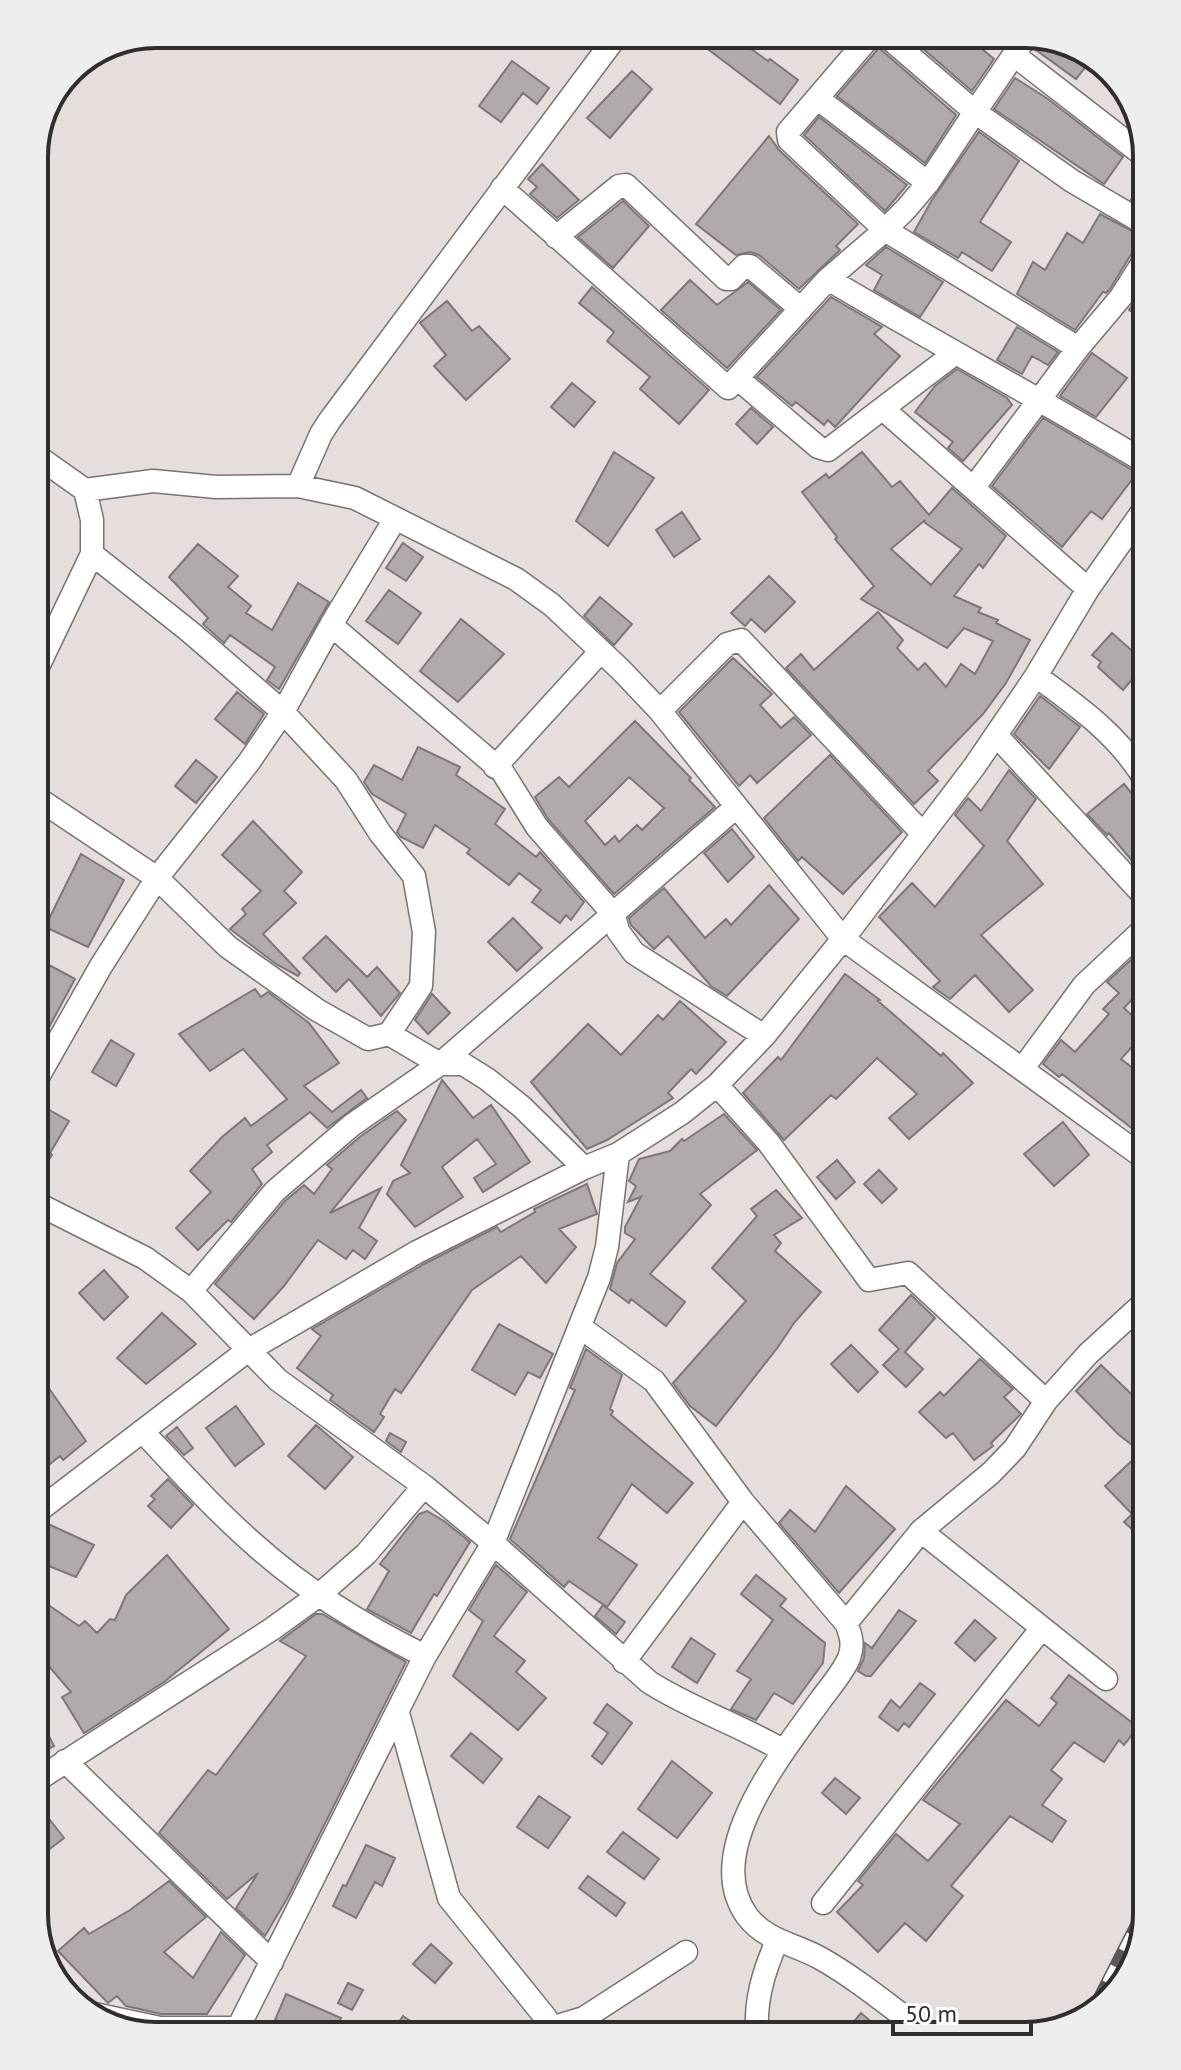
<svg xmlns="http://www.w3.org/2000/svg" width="1181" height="2070" font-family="'PT Sans',sans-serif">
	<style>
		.building { fill: #b1aaab; stroke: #7e7778; stroke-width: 2; fill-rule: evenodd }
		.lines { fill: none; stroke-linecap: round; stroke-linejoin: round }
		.street-casing { stroke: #797371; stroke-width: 25 }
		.street { stroke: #fff; stroke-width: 22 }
		.rail-casing { stroke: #5a5756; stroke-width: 9 }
		.rail { stroke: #fff; stroke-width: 6; stroke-dasharray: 18; stroke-linecap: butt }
		.rim { fill: none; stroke: #302e2d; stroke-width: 4 }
	</style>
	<rect width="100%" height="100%" fill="#e5dedd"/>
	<path class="building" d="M688,34h57l-5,7 28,20 2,-2 28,21 -18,24z
		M906,34h58l30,25 -22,32z
		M1045,38l48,17 1,1 -18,23 -40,-29z
		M879,48l77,67 -31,48 -88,-67z
		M512,61l37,27 -12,16 -14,-11 -22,29 -22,-16z
		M632,71l20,18 -42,49 -23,-20z
		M1015,78l33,21 75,58 -19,27 -110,-75z
		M819,117l88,68 -22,26 -81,-76z
		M979,132l40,29 -39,61 31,20 -19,29 -30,-19 -4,6 -44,-26 18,-32z
		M769,136l10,14 79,74 -22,22 4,4 -41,39 -40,-34 -9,-3 -14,3 -40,-31z
		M542,164l37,36 -22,18 -27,-24 7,-7 -9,-8z
		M1147,173v36l-16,-9z
		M623,201l26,25 -36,42 -35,-31z
		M1100,214l47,25v3l-12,6 -25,41 -4,4 -3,-1 -28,38 -58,-36 16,-32 12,8 22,-37 16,10z
		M886,247l57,35 -23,35 -46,-27 8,-15 -16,-10z
		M690,280l27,25 31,-23 33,28 -54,58 -66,-58z
		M1146,283l1,1v38l-18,-12z
		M592,287l117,103 -30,34 -39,-35 10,-12 -43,-36 7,-9 -35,-29z
		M831,297l51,30 -8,7 26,22 -65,71 -7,-7 -4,5 -28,-23 -4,4 -35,-29z
		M447,301l25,30 7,-5 31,33 -44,41 -32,-34 12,-11 -26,-32z
		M1017,327l41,25 -10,13 -16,-9 -10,18 -25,-14z
		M1092,353l35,25 -31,39 -36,-21z
		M957,369l50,29 5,7 -49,56 -15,-13 5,-6 -38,-30 20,-26z
		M572,383l23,19 -21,25 -23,-20z
		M751,408l22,19 -16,17 -21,-20z
		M1043,418l94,55 -35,46 -11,-8 -29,36 -70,-61z
		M614,452l40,26 -46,68 -32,-25z
		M862,452l30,35 8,-6 29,34 23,-27 54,48 -23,32 -4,-4 -25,32 27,12 -3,4 20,8 -2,3 34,17 -24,43 -23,31 -55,57 10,10 -24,23 -128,-136 15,-14 13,16 64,-58 25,28 -6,8 21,22 7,-7 21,24 15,-23 14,10 18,-33 -29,-13 -17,20 -86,-49 13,-13 -39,-47 2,-2 -35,-45 24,-18 3,4zM925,520l-1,2 38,27 -31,36 -40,-36z
		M682,512l18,27 -26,18 -18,-27z
		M403,543l20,14 -17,24 -20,-13z
		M198,544l40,32 -10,11 23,19 -5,7 26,17 26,-47 31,19 -50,87 -12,-9 8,-13 -45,-32 -6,8 -21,-19 5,-6 -39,-41z
		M769,576l26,26 -30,30 -14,-13 -6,7 -14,-13z
		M389,590l32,23 -23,31 -32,-23z
		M600,597l32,27 -18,21 -30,-29z
		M461,619l43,35 -46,48 -38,-31z
		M1112,633l34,30 -23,27 -25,-23 3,-5 -9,-7z
		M733,658l39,36 -12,11 21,23 13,-11 17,18 -54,48 -7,-8 -11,11 -60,-74z
		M237,692l27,22 -19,30 -30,-25z
		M1040,696l40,31 -31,42 -35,-35z
		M635,721l56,57 -2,2 26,27 -101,87 -66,-75 -13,-22 24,-20 10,10zM629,777l35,31 -22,22 -5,-5 -18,17 -4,-6 -10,9 -20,-24z
		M418,747l42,20 -4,8 49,34 -10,15 41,33 4,-5 44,50 -13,18 -5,-5 -6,8 -28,-21 9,-12 -22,-17 -10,12 -42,-32 3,-4 -35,-24 -12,23 -22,-11 -4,-5 9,-18 -34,-20 -8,-12 10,-17 28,15z
		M830,755l72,77 -59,62 -41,-37 -4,4 -34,-43z
		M196,760l21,17 -21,26 -21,-17z
		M1009,770l27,29 -29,42 36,43 -62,51 52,55 -24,22 -34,-37 -25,24 -17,-12 7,-6 -61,-64 33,-34 23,24 49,-61 -29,-31 13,-17 13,13z
		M1124,784l18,22 -5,4 10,16v44l-5,3 -33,-40 -2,2 -20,-21z
		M253,821l49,51 -18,19 12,12 -33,31 37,39 -2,3 -22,-12 -46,-35 16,-15 -4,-5 19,-18 -39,-36z
		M732,829l22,28 -26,25 -24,-29z
		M81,854l43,26 -36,67 -43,-20z
		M769,885l30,34 -72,77 -16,-10 -43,-50 -14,13 -23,-24 -2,-7 35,-30 41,50 21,-19 5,6z
		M513,918l29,30 -25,23 -29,-29z
		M326,936l41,41 10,-10 23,26 -19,23 -32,-37 -13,13 -33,-34z
		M1147,945v38l-23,25 23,22 -26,29 26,20v61l-85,-66 -3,3 -16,-13 18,-24 14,12 34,-38 -6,-5 16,-16 -12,-11z
		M34,957l41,22 -41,76z
		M845,974l35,26 -2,1 63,55 2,-3 30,30 -64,56 -20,-21 28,-24 -40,-36 -41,41 -5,-4 -47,45 -41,-47 35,-36 3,3z
		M255,989l6,8 7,-5 41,31 30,40 -35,23 28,26 29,-22 6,8 -40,30 -17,-16 -43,33 5,7 -20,17 10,15 -31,38 -3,-2 -30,30 -22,-22 35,-36 -21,-21 32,-34 23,-19 6,8 36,-27 -44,-50 -33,22 -31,-37z
		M432,994l18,19 -22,21 -13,-14z
		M680,1001l46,41 -30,32 -5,-5 -23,24 5,5 -66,42 -20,9 -56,-67 57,-58 33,31 37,-40 5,5z
		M111,1040l23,14 -18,32 -24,-14z
		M442,1080l31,38 18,-13 39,57 -47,30 -9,-14 22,-14 -19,-25 -35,28 21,30 -48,30 -28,-33 6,-13 17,-8 -9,-8z
		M44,1107l25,14 -19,32 2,2 -18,28v-59z
		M397,1111l9,9 -76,93 51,-25 -22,40 18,13 -12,18 -12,-9 -7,9 -28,-19 -34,46 -30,33 -39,-35 70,-83 19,-16 10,9 18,-25 -5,-4 34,-29z
		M724,1114l33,36 -57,44 11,11 -61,69 35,28 -19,24 -35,-27 -2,4 -19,-14 7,-26 18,-24 -10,-6v-6l16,-30 -13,5 8,-16 -7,-5 10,-22 31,-8 12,-12 2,2z
		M1063,1122l26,33 -35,31 -30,-32z
		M837,1160l18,22 -19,17 -19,-22z
		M879,1170l18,19 -15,14 -18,-19z
		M587,1184l10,30 -38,15 17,18 -30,36 -25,-27 -49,34 -71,103 -6,-4 -15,25 4,3 -10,15 -44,-32 3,-5 -36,-27 24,-32 -9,-7 112,-65 73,-37 4,5 34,-20 -1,-3z
		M776,1190l26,28 -28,17 7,8 -6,8 46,41 -27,31 -16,24 -62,79 -26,-20 -17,-23 73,-82 -34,-33 45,-52 -6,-7z
		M104,1270l24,27 -24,23 -25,-27z
		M911,1295l24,23 -30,34 18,17 -17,18 -23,-22 16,-16 -20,-19z
		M162,1313l34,31 -50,40 -29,-26z
		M499,1324l54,30 -13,24 -12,-6 -13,23 -43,-25z
		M851,1345l27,27 -20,20 -27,-28z
		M586,1349l36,26 -12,34 3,2 -2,4 82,68 -26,30 -35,-29 -34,54 39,27 -30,42 -38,-26 -5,6 -54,-48 65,-149 -5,-2z
		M980,1359l33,30 -9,8 17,17 -30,29 2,3 -19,14 -21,-27 -7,5 -27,-26 21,-20 4,4z
		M1101,1365l46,44v134l-23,-21 8,-8 -27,-28 36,-34 -23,-18 -42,-43z
		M43,1380l43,61 -23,19 -3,-4 -24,19 -2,-34 9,-6 -9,-11v-37z
		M236,1406l28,38 -29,22 -29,-38z
		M316,1425l37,32 -28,32 -37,-33z
		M177,1427l16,21 -9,7 -18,-19z
		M390,1433l16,9 -5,10 -15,-11z
		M168,1479l25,26 -22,23 -23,-22 7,-7 -4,-3z
		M846,1486l49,43 -56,64 -60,-70 11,-13 25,22z
		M427,1511l17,10 26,21 -33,54 -3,-2 -23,39 -44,-24 22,-38 -9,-7 39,-50z
		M46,1523l48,22 -18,32 -42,-17v-32z
		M167,1555l62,74 -65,53 -80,51 -22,-36 9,-5 -30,-35 -7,7v-50l10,-12 35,24 6,-5 12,12 13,-14 5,1 11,-25z
		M496,1565l31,27 -33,44 31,25 -9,11 30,26 -28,32 -65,-54 30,-55 -14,-11z
		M756,1575l30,24 -6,7 45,37 -2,20 -30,41 -19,-11 -18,27 -25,-11 20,-30 -14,-8 36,-51 -32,-26z
		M603,1605l22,17 -9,12 -21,-18z
		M899,1610l17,11 -45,55h-5l-8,-5 6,-13 1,-15 7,5z
		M316,1614h6l84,48 -118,235 -23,39 -29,-28 22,-35 -31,26 -68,-66 49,-63 8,5 90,-119 -26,-15z
		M975,1620l21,18 -21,23 -20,-18z
		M691,1638l24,16 -18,29 -25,-16z
		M1069,1675l69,52 -14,18 -5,-5 -15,22 -30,-20 -23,28 11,9 -20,26 24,16 -14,21 -42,-26 -59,70 12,10 -37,45 -21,-18 -27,29 -41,-40 26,-27 -5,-4 38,-47 32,27 32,-37 -37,-24 83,-100 33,26 18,-23 -6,-5z
		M920,1683l15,11 -26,33 -5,-4 -6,8 -19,-14 12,-17 9,8z
		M607,1704l25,19 -30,41 -10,-8 16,-23 -14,-10z
		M34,1707l20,39 -20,10z
		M471,1733l31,26 -19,24 -32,-27z
		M672,1761l40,32 -35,45 -39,-29z
		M835,1778l25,20 -14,16 -24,-21z
		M539,1796l31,21 -22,31 -31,-21z
		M43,1811l21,27 -30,23v-43z
		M623,1832l36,27 -15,20 -37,-27z
		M366,1845l29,13 -13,28 -7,-4 -19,36 -23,-12 10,-21 3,1z
		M588,1876l37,27 -9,13 -37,-28z
		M169,1881l37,36 -42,35 29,26 28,-46 24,23 -38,59h-46l-35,-8 -9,-10 -9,7 -50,-52 26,-23 5,6 41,-24z
		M431,1944l21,19 -17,20 -22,-19z
		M348,1983l15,7 -11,20 -14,-7z
		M286,1994l55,24 -9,18 -23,-12 -4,9 -30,-13z
		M861,2013l27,23h-46z
		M403,2016l30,20h-43z"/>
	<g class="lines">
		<defs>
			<path id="street" d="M872,34l-84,98 1,8 96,90 193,118
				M1028,34l-53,78 97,69 75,44
				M1014,55l133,103
				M817,98l111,85
				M502,188l226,200 100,-109 57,-49 21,-21 22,-26 47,-71 -91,-78
				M556,237l63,-51 7,-1 100,94h5l13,-13h6l51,43
				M828,279c106,63 214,121 319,184
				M737,378l81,69 10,3 126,-96
				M883,409l205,180
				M298,486l57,12 161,81 36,26 69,65 39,41 183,228 304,221
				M974,487l104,-139 43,-51 26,-41
				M85,490l68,-9 63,6 82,-1 23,-52 9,-14 288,-386
				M331,625l171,146 35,56 77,88 4,16 16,22 130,83
				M34,675l58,-121
				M1036,676c43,31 85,61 111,107
				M660,711l67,-67 14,-4 182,194
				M996,735l151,164
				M495,767l106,-116
				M34,796l123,82 71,69 89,63 51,29 21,-5 32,-48 3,-54 -10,-56 -34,-43 -34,-53 -63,-68 -94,-81 -97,-77v-34l-7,-30 -51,-36
				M389,1034l51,30h23l24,15 35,28 62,61
				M1023,1068l61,-83 63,-59
				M34,1084l67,-118 56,-88 92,-116 34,-50 48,-87 64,-106
				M717,1085l51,57 101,138 39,-7 138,128
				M34,1202l111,56 46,33 87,89 146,106 69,57 156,139c42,27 91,43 135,69
				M191,1291l84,-100 77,-66 88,-61 296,-257
				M580,1327l74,54 89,121 103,121c5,12 8,22 3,35 -6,14 -18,28 -27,40 -37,52 -122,153 -75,218 19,25 48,28 73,42 39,22 74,52 110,78
				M142,1431c37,39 73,79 113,114 51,46 109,81 170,111
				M34,1488l12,16
				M34,1514l213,-163 170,-99 167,-84 34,-14 64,-41 35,-28 47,-49 79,-97 131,-172 62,-91 52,-87 59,-84
				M921,1531l185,148
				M846,1623l75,-92 70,-58 24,-25 31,-47 42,-47 59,-54
				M624,1662l119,-160
				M398,1713l51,185 97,120 5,18
				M65,1761l207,201
				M34,1782l238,-153 47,-34 47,-41 58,-68
				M823,1903l219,-275
				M85,2012l75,16h78l187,-372 68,-113 106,-265 8,-31 11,-93
				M238,2028l23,8
				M551,2028l33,-10 102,-66
				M757,2036c-2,-36 6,-63 20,-95"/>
		</defs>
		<use href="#street" class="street-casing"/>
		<use href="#street" class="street"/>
		<defs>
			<path id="rail" d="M1089,2014l58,-114"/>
		</defs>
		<use href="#rail" class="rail-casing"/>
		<use href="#rail" class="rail"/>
	</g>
	<path d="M0 0H1181V2070H0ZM156 48H1025A108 108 0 0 1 1133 156V1914A108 108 0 0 1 1025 2022H156A108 108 0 0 1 48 1914V156A108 108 0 0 1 156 48Z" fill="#eee" fill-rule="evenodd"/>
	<path class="rim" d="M156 48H1025A108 108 0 0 1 1133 156V1914A108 108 0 0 1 1025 2022H156A108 108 0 0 1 48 1914V156A108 108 0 0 1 156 48Z"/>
	<path d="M893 2022v12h138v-12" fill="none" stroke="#302e2d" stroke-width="4"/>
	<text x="905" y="2022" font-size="24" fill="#302e2d" stroke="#ffffff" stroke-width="6" paint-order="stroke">50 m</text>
</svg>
